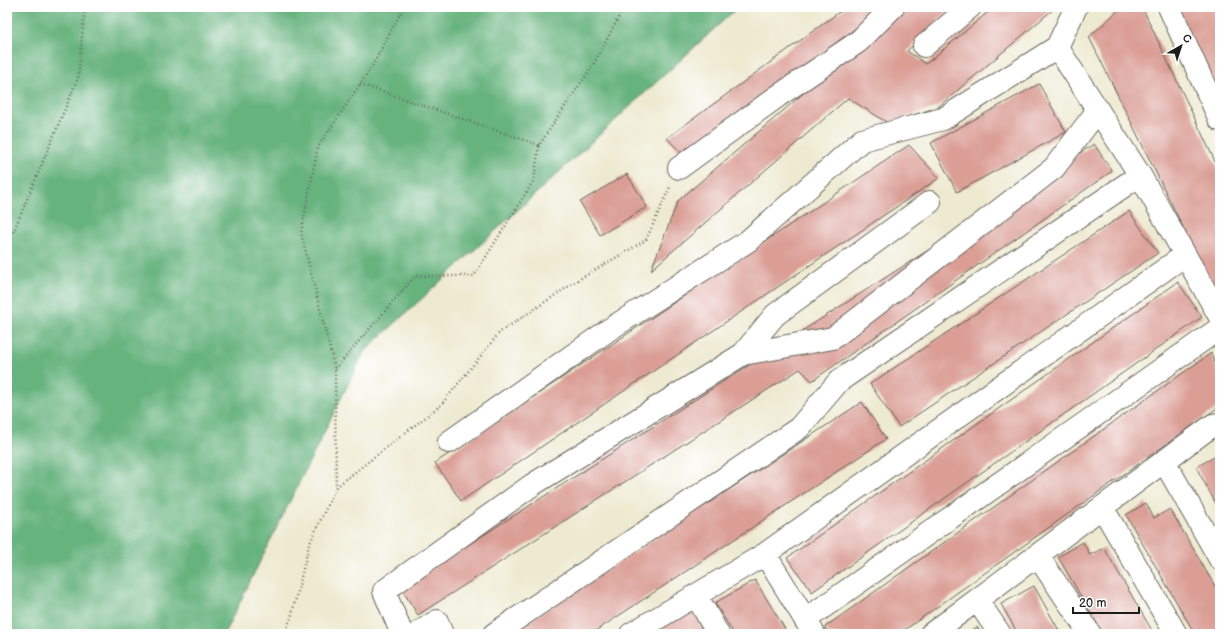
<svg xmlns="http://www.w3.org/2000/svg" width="1227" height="641" font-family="'Balsamiq Sans',sans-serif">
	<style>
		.forest { fill: #66b37e; stroke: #41684d }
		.building { fill: #da9e95 }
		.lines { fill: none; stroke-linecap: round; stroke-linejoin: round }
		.minor-casing { stroke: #66645b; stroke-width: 24 }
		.path { stroke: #66645b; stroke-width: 2.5; stroke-dasharray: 1 3; stroke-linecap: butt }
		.minor { stroke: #fff; stroke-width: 22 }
	</style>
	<rect width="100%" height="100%" fill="#fff"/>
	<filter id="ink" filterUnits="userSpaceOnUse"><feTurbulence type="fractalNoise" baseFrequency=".025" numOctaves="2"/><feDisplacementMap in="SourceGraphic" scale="8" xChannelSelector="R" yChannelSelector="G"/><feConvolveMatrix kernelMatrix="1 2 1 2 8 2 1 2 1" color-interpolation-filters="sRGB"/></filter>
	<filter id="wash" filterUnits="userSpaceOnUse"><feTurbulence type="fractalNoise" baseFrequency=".012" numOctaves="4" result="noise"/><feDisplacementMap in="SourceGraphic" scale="16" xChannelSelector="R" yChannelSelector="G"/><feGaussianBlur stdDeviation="0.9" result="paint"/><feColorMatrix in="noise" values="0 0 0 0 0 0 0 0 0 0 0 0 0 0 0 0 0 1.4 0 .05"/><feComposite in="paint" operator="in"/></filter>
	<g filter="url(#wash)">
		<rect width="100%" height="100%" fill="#eeead1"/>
		<path class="forest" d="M7,7h731l-374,345 -140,282h-217z"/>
		<g id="blocks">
			<path class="building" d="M846,7h38l-200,149 -17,-18z
				M904,7h49l-46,44 19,13 68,-57h62l-118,100 -50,16 -40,-25 -197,172 27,-69z
				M1122,7h20l78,165v130l-131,-265z
				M1177,7h43v90z
				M1039,84l27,48 -109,60 -26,-49z
				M1094,144l18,27 -300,210 -12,-12 -382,246 -17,-27z
				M909,145l30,33 -478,323 -26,-38z
				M627,174l20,33 -47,28 -20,-33z
				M1129,211l29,42 -259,174 -29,-43z
				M1178,282l24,35 -390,275 -25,-34z
				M1211,353l9,26v27l-321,228h-70l-4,-7z
				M862,402l24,37 -295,195h-81z
				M1220,454v57l-24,-44z
				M1146,503l8,15 16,-9 50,86v39h-25l-69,-119z
				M1083,542l7,13 14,-7 50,86h-51l-45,-77z
				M755,580l33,54h-54l-19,-31z
				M1034,586l27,48h-43l-17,-30z
				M691,605l16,26 -6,3h-57z
				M977,627l4,7h-16z"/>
		</g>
	</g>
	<g filter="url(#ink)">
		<use href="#blocks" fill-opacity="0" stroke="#66645b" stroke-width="1"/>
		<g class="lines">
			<defs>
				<path id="minor" d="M1076,7l-19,40 83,128 80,142
					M1169,7l51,113
					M924,46l46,-39
					M679,168l99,-72 80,-54 35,-35
					M743,354l32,-39 155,-113
					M449,442l161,-113 138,-88 114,-101 81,-21 114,-72
					M1164,461l56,98
					M1102,507l74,127
					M765,554l420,-299
					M1037,555l53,79
					M696,595l22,39
					M977,600l23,34
					M805,620l415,-292
					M402,634l-18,-43 148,-106 211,-131 90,-16 221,-170 44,-58
					M417,634l20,-13 5,13
					M494,634l305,-206 40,-47 301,-206
					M631,634l134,-80 49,80
					M931,634l282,-209 7,-1"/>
			</defs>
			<use href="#minor" class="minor-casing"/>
			<path class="path" d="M360,84l179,61
				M7,247l71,-169 7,-71
				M335,369l80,-93h59l60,-96 5,-35 56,-83 29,-55
				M336,487l105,-82 59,-73 78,-52 68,-40 24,-53
				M284,634l7,-16 18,-73 27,-58 -1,-118 -34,-136 17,-86 53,-79 33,-61"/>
			<use href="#minor" class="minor"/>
		</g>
	</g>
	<rect width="1227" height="641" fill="none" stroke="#fff" stroke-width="24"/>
	<g transform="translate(1181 46) rotate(39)" stroke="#ffffff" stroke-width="3" paint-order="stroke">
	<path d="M0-3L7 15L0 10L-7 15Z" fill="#1c1c1c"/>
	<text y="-6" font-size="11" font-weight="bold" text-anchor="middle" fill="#1c1c1c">С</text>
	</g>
	<path d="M1073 607v6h66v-6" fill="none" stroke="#1c1c1c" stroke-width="2"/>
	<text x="1079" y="607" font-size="12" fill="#1c1c1c" stroke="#ffffff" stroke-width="3" paint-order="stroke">20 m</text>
</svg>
